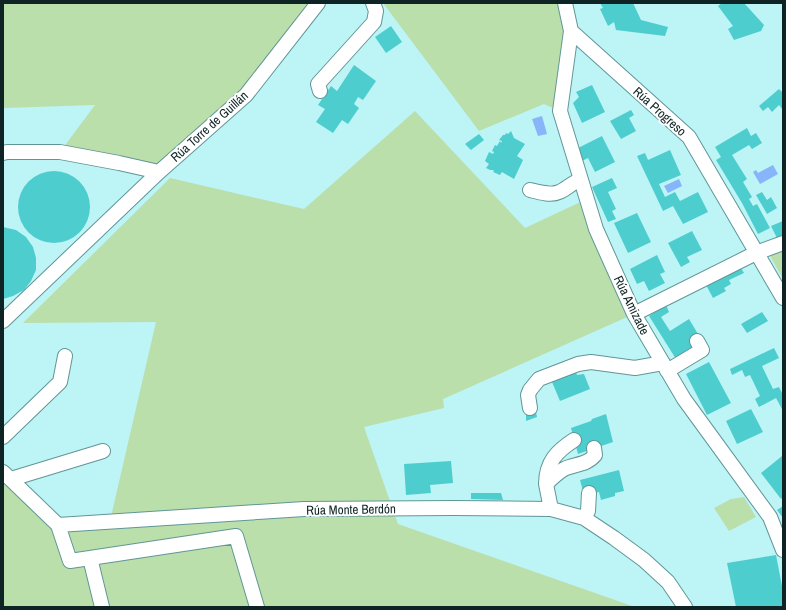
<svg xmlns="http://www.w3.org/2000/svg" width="786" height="610" font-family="'Archivo Narrow',sans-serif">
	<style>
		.green { fill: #badfab }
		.water { fill: #86b6f9 }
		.building { fill: #4ecdcf }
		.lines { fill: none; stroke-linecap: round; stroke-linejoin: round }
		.minor-casing { stroke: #619697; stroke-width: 16 }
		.minor { stroke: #fff; stroke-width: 14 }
		.labels { text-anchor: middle; stroke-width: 4; stroke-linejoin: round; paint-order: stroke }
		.street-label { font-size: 13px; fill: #0e2424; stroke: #fff }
	</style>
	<rect width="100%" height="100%" fill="#bdf4f5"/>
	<path class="green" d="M3,3h317l-74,92 -87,77 -99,-20 35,-47 -92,3z
		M383,3h182l6,28 -11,80 -16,-7 -65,27z
		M415,111l110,117 62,-29 47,115 -191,85 1,9 -80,19 34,97 237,83h-632v-130l55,48 52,-4 46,-199 -133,1 147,-145 134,31z
		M783,247v32l-14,-25z
		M744,497l12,20 -27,14 -15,-23 17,-9z"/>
	<path class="water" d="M542,116l5,18 -9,2 -6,-17z
		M773,165l5,9 -18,10 -7,-12 3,-2 2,3z
		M679,179l3,7 -14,7 -4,-7z"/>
	<path class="building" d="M600,3h33l8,17 27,7 -3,9 -49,-6 -2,-8 -6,4 -8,-17 3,-1z
		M722,3h22l20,22 -3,6 -27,9 -6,-11 5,-3 -15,-20z
		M391,26l11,16 -16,11 -11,-16z
		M354,65l22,16 -13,19 -5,-3 -4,7 5,4 -11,16 -6,-4 -9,13 -17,-11 9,-13 -7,-4 13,-19 6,5z
		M592,85l13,27 -23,11 -9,-20 6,-6 -3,-5z
		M779,89l4,4v17l-4,-5 -7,7 -4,-5 -5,4 -4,-5z
		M631,110l3,5 -5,3 7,13 -15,8 -11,-18z
		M747,128l4,8 5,-3 6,10 -10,6 -3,-4 -17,10 15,24 -4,3 9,15 -3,2 4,7 4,-2 13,24 -12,6 -16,-31 -26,-43 5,-3 -6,-10z
		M511,131l3,7 11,6 -8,12 6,4 -9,19 -12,-7 -2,3 -7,-3 1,-1 -1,-1h-3l-4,-2 3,-4 -4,-3 4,-9 4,2 1,-2 -2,-1 3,-6 2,1 3,-5 1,2 1,-2 -3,-1 4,-5h2l1,-2 2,1z
		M479,134l5,6 -13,10 -6,-6z
		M602,136l13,26 -20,10 -7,-14 -6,3 -6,-12z
		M670,150l11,25 -22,9 6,13 10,-5 5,9 18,-9 10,20 -25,12 -10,-18 -10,5 -26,-55 8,-3 3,7z
		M18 207a36 36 0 1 1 72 0a36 36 0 1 1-72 0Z
		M612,178l5,10 -9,4 8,17 -4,2 4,8 -8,3 -16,-35z
		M762,192l5,8 4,-3 6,11 -10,6 -11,-19z
		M637,213l14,29 -23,11 -14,-30z
		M783,221v14l-6,3 -6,-12z
		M3,227l13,3 10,7 7,10 3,11v12l-5,11 -7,9 -11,6 -10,3z
		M692,231l10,19 -15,7 3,5 -9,5 -13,-24z
		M657,255l8,17 -5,2 5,9 -16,8 -5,-10 -7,3 -7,-15z
		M741,268l3,5 -15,7 2,4 -7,4 2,3 -13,7 -7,-13z
		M666,305l3,7 -8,5 9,14 19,-12 12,20 -5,8 -20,12 -27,-43z
		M762,312l6,9 -21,12 -6,-9z
		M774,348l5,10 -17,8 11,23 6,-2 4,8v16l-7,-13 -17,9 -4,-8 5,-3 -10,-21 -5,2 -3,-7 -10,5 -2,-6z
		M709,362l22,41 -24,12 -21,-41z
		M576,372l1,3 7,-1 6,15 -30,12 -8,-19z
		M535,407l2,10 -11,4v-12z
		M751,409l12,23 -26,12 -11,-23z
		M606,414l7,28 -35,12 -7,-26 20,-7 1,-2z
		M782,456l1,1v40l-2,2 -20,-26z
		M451,461l2,22 -23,2 1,8 -25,2 -2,-31z
		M619,470l5,21 -9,2v3l-14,4 -2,-8 -15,3 -4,-15z
		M471,493h30l2,7 -32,-1z
		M783,506v12l-6,-8z
		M776,555l7,36v16h-47l-9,-44z"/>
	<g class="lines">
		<defs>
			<path id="minor" d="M565,3l6,28 118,106 94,161
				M571,31l-11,80 36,118 38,85 50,85 86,118 13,33
				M320,91l-2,-7 56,-62 2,-11 -3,-8
				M3,153l4,-1h53l59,11 40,9
				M530,190c8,2 21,6 29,2 8,-3 13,-10 22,-12
				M634,314l122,-61 27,-10
				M3,321l156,-149 87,-77 72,-92
				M667,371l35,-21 -5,-9
				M530,408l-2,-13 2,-5 9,-11 39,-15 13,-2 44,6 28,-5
				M3,437l57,-55 5,-26
				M3,472l55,53 246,-16 150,-1 97,1 33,9 30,20 30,22 24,22 17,25
				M11,479l92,-28
				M546,484c0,-22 11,-33 28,-44
				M551,509l-5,-25c5,-5 11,-11 18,-15 11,-5 23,-4 31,-14l-1,-7
				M584,518l4,-7 1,-18
				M58,525l12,36 20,-3
				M102,607l-12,-49 146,-22 21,71"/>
		</defs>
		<use href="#minor" class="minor-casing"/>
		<use href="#minor" class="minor"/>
	</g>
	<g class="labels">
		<g class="street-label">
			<text transform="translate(660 111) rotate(42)" y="5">Rúa Progreso</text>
			<text transform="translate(209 126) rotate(-42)" y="5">Rúa Torre de Guillán</text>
			<text transform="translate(632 305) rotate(64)" y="5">Rúa Amizade</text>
			<text transform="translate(351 509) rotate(-1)" y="5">Rúa Monte Berdón</text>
		</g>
	</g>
	<rect width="786" height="610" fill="none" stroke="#0e2424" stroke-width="8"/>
</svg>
